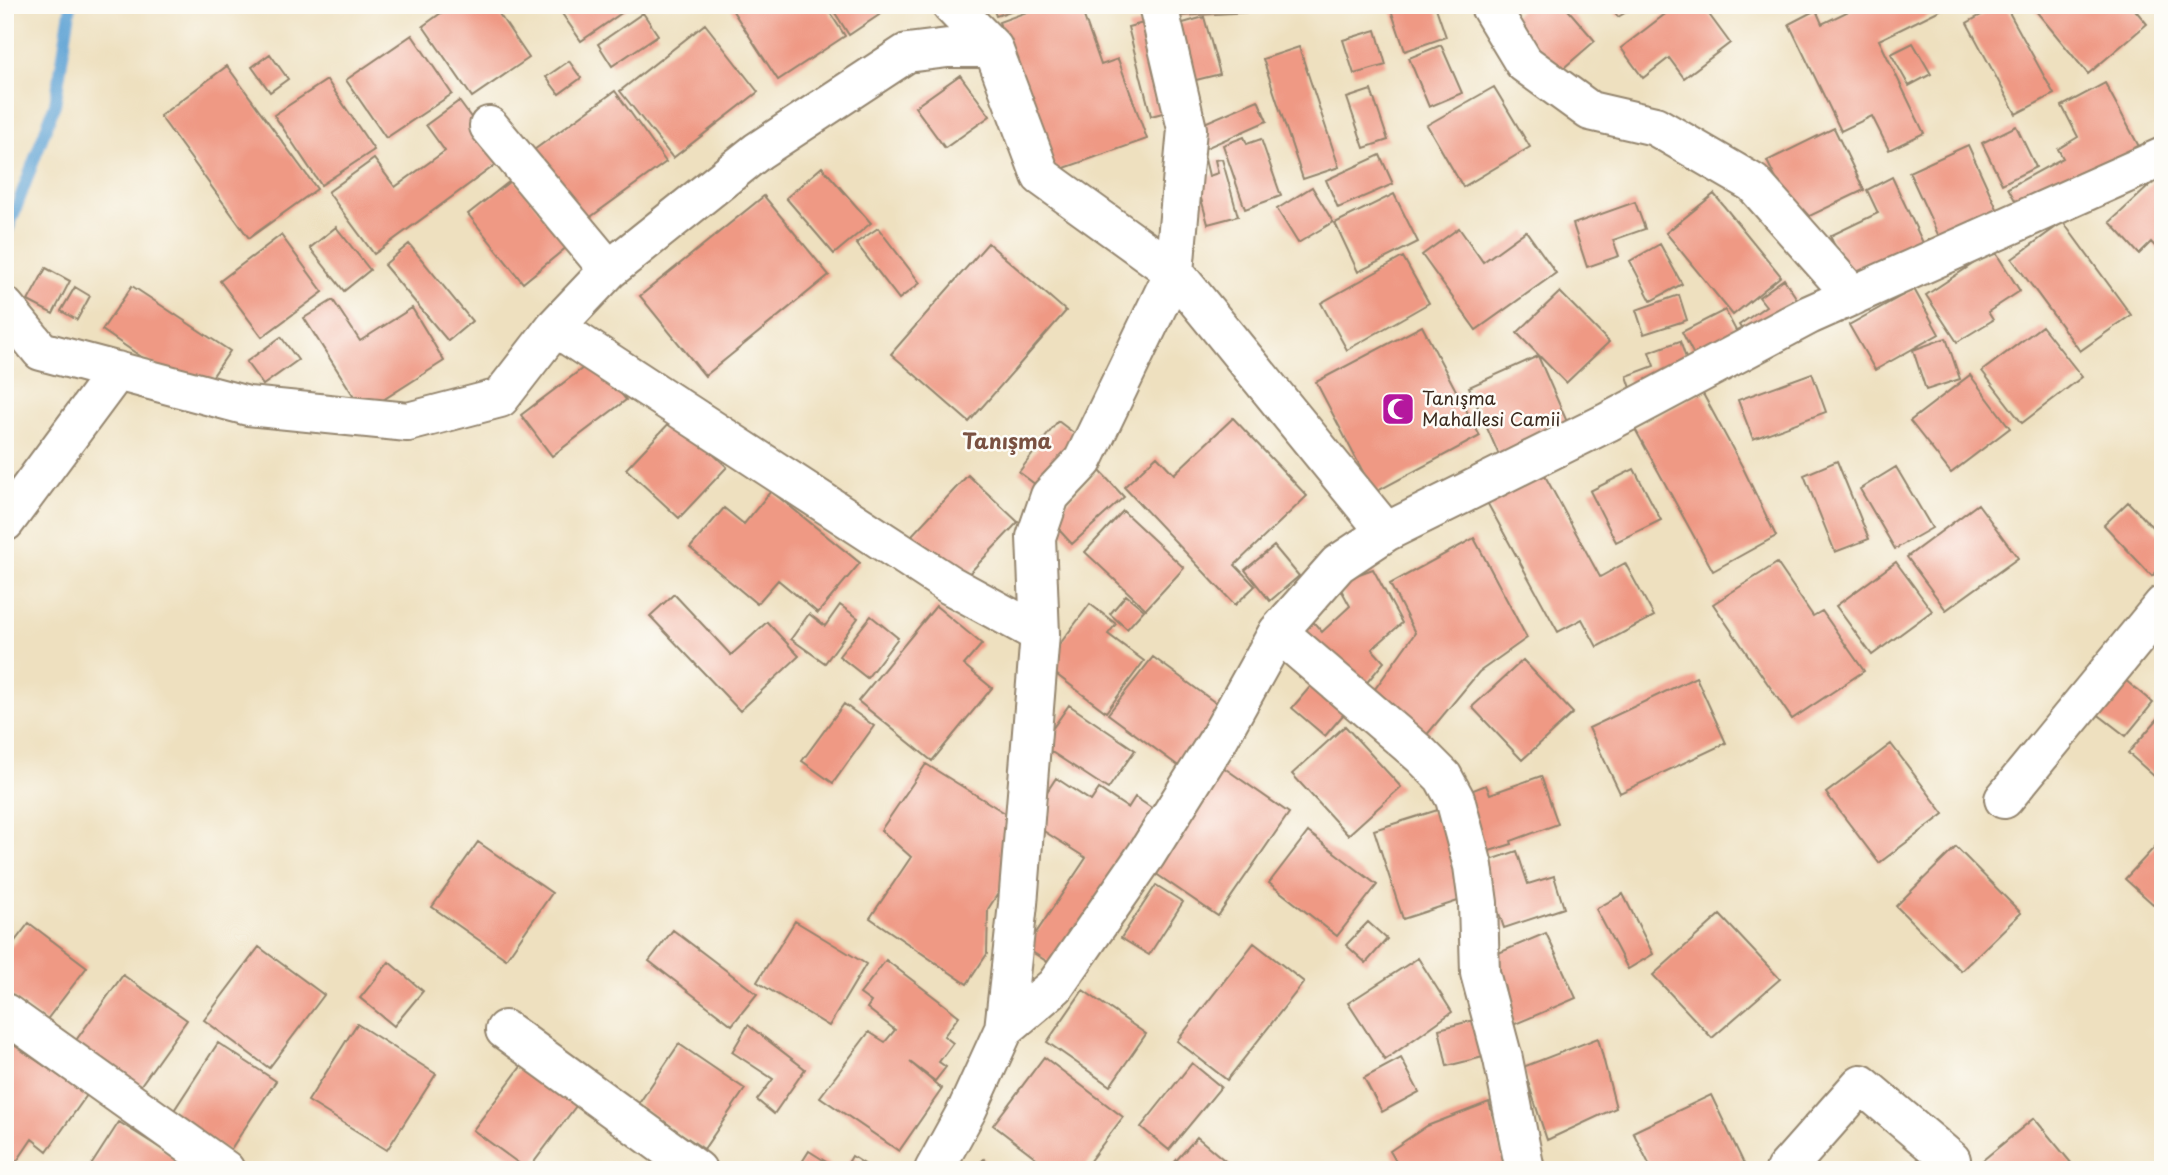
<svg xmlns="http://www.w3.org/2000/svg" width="2168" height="1175" font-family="'Playpen Sans',sans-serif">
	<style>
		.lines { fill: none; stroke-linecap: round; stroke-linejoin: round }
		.stream { stroke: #5fa3d4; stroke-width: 12 }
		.building { fill: #ef9984 }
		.minor-casing { stroke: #94856e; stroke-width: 42 }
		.minor { stroke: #fff; stroke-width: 38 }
		.labels { text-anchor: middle; stroke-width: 5; stroke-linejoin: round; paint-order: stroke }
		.poi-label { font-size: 18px; fill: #3b2a1e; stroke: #fdfcf7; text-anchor: start }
		.quarter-label { font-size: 21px; font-weight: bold; fill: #7a5142; stroke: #fdfcf7 }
	</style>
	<rect width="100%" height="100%" fill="#fdfcf7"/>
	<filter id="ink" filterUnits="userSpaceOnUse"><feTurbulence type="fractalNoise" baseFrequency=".0143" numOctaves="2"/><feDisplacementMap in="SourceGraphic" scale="14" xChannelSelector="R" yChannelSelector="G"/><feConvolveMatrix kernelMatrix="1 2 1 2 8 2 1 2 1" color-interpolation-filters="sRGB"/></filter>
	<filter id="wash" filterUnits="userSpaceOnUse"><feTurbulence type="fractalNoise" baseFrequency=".00686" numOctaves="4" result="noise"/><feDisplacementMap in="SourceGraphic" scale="28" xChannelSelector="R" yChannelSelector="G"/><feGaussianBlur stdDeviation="1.57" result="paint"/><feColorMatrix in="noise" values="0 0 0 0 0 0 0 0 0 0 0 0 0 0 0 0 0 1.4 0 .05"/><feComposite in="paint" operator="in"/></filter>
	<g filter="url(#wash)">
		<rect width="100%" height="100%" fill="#eee0bf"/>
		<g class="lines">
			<path class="stream" d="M5,238l50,-134 16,-99"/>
		</g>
		<g id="blocks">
			<path class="building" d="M452,5h41l36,53 -57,39 -49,-71z
				M556,5h77l-52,36z
				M729,5h96l20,31 -67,44z
				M830,5h64l-45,30z
				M992,5h33v1l-29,10z
				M1046,5h34l21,60 17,-6 29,80 -94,33 -54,-150z
				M1163,5h87v7l-86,5z
				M1404,5h31l11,32 -41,14 -14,-41z
				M1526,5h38l31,36 -43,37 -47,-54z
				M1610,5h28l-20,12z
				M1677,5h25l28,38 -46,35 -15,-20 -26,20 -22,-30z
				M1861,5h76l3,5 -61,30 45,93 -35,17 -17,-34 -31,15 -52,-107 27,-14 6,14z
				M1999,5h6l49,89 -38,20 -49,-91z
				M2031,5h100l16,19 -59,50z
				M643,13l15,22 -46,31 -14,-22z
				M1204,17l16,57 -28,7 -16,-56z
				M1155,20l23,89 -27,7 -23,-89z
				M705,24l53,68 -85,66 -53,-67z
				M1376,30l10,35 -32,9 -11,-34z
				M412,35l40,59 -66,44 -40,-58z
				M1913,43l18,31 -22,12 -18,-32z
				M1441,45l21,48 -33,14 -20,-49z
				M1299,47l40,120 -36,12 -40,-120z
				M270,54l18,25 -18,13 -18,-25z
				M569,61l12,17 -22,16 -13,-17z
				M227,66l90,123 -68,49 -89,-122z
				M960,75l30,41 -45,32 -30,-41z
				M327,80l47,70 -53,35 -47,-70z
				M2105,83l38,71 -118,64 -17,-30 55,-30 -5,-9 20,-12 -16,-31z
				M1494,87l36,60 -67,40 -36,-62z
				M1371,90l17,50 -24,8 -17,-50z
				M615,91l51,71 -81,59 -51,-71z
				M1258,100l9,21 -70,31 -9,-22z
				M459,101l43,59 -128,94 -46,-62 46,-33 21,28 50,-36 -19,-26z
				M2016,126l20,41 -34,17 -20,-41z
				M1834,128l30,62 -67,32 -30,-61z
				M1244,137l3,7 14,-5 20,57 -36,13 -22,-64z
				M1968,145l31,68 -58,28 -32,-69z
				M1380,155l13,29 -55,24 -12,-28z
				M1205,159l4,17 9,-3 -3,-13 7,-1 16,57 -30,8 -17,-62z
				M822,167l49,56 -37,31 -48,-56z
				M2163,173v82l-12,-13 -12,12 -29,-32z
				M1892,177l32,68 -73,35 -21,-44 48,-23 -11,-23z
				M514,178l54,68 -45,37 -55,-69z
				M1312,187l21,35 -35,21 -21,-34z
				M1394,194l24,48 -60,30 -23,-49z
				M1714,194l67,82 -48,39 -67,-82z
				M764,196l65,79 -124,101 -65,-80z
				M1635,202l10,27 -32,11 6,16 -32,11 -14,-43z
				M2063,222l68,93 -51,36 -68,-92z
				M336,227l34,43 -26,21 -34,-43z
				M878,228l42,55 -21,16 -43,-56z
				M1459,228l24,34 43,-31 30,42 -80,57 -54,-75z
				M281,235l42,57 -61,45 -42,-56z
				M988,243l78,68 -97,111 -78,-68z
				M409,244l63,77 -24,20 -64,-76z
				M1660,244l22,40 -31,17 -21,-40z
				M1994,250l26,41 -32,21 5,8 -36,22 -31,-47z
				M1403,257l26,46 -82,47 -26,-47z
				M46,268l24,13 -17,33 -25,-13z
				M1784,279l13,20 -52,35 -6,-9 27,-19 -7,-9z
				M132,286l98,65 -31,45 -97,-66z
				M75,287l15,9 -13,24 -16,-9z
				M1914,289l25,45 -64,36 -26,-45z
				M1560,292l49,50 -43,41 -49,-50z
				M1679,295l8,25 -43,14 -8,-24z
				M333,300l27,41 52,-33 32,53 -80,51 -60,-94z
				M1725,310l17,32 -43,23 -17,-33z
				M1422,326l58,110 -106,57 -58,-111z
				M2042,326l40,51 -60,46 -40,-52z
				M281,337l17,23 -35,25 -17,-23z
				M1946,338l14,41 -34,11 -13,-40z
				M1680,341l9,26 -58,21 -4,-12 27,-10 -5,-14z
				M1538,356l33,75 -69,31 -33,-75z
				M595,359l31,41 -74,56 -31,-41z
				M1812,373l14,39 -73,27 -15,-39z
				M1970,375l40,53 -59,45 -41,-52z
				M1702,392l41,76 33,68 -63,35 -78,-142z
				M674,418l53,49 -48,51 -53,-49z
				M1233,418l74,78 -72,69 20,21 -20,19 -111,-118 33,-31 17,18z
				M1058,421l25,19 -39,51 -25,-19z
				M1837,461l32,78 -34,13 -31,-77z
				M1539,465l61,112 25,-14 29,53 -57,31 -15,-28 -24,13 -75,-137z
				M1896,467l36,61 -37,21 -35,-60z
				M1634,469l27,51 -45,22 -26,-51z
				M1100,471l24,26 -52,47 -23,-25z
				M968,475l50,47 -56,59 -50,-46z
				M771,491l89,72 -42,50 -40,-33 -21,24 -67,-56 34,-40 20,16z
				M2128,502l35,36v28l-11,10 -48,-51z
				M1978,504l40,54 -72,52 -39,-53z
				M1123,511l61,57 -38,41 -61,-57z
				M1474,538l53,100 -48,34 -54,65 -50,-48 40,-56 -25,-49z
				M1274,546l25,30 -29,25 -25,-31z
				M1896,562l36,49 -60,44 -36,-49z
				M1777,563l36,53 9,-5 42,60 -72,48 -79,-115z
				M1373,569l29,54 -30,26 12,13 -20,24 -70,-55 15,-14 13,15 28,-26 -13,-24z
				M674,594l57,61 36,-33 32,34 -59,55 -90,-95z
				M1126,595l18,15 -17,19 -17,-15z
				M1090,604l26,20 -8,10 36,27 -38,51 -62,-47z
				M840,605l18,13 -33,45 -34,-24 18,-25 16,12z
				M936,606l46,38 -18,21 28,23 -60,73 -74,-60z
				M871,616l27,22 -31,40 -28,-22z
				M1153,657l75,55 -44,58 -76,-56z
				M1523,660l50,53 -51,47 -50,-53z
				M2119,675l34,28 -27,33 -35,-27z
				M1696,677l30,66 -106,50 -31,-65z
				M1316,680l33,28 -24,28 -33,-28z
				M844,704l30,22 -41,57 -31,-22z
				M1069,705l66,45 -27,39 -67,-44z
				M2163,713v71l-35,-31z
				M1345,726l56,61 -53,48 -56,-61z
				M1891,744l53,70 -65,49 -53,-70z
				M926,764l87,54 -3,57 -22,34 -1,45 -20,30 -97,-66 41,-61 -30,-27z
				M1220,765l69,48 -71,103 -69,-47z
				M1541,776l17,48 -47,17 1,3 -29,9 -20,-59 23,-9 4,9z
				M1056,778l35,23 8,-12 29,19 7,-11 24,16 -102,155 -31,-20 60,-90 -58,-37z
				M1444,808l29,88 -70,23 -29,-89z
				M1308,832l69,53 -40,51 -68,-53z
				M2163,838v75l-38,-34z
				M478,842l74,51 -46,66 -74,-52z
				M1956,847l65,66 -60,58 -65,-65z
				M1517,851l11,33 26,-8 10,32 -60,20 -22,-65z
				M1156,885l27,17 -34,53 -28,-17z
				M1623,894l30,60 -25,15 -32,-60z
				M1720,915l60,64 -68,59 -59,-63z
				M795,921l71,43 -37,62 -72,-44z
				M1368,922l19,17 -21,24 -20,-18z
				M29,923l58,44 -42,55 -40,-31v-37z
				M673,930l84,64 -25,31 -83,-64z
				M1546,933l30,65 -63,27 -24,-68z
				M1254,943l50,39 -77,98 -50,-39z
				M259,947l65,48 -55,73 -65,-48z
				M1418,958l34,54 -67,48 -37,-57z
				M886,960l73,56 -15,20 9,7 -14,19 7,5 -11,14 -25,-19 32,27 -43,62 -79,-54 49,-65 16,10 10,-12 -28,-22 4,-6 -11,-8z
				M389,962l34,29 -29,35 -34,-28z
				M123,975l64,45 -49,69 -64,-46z
				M1083,990l63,44 -36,52 -63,-44z
				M1478,1019l9,37 -40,10 -8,-37z
				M357,1024l79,50 -49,76 -79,-49z
				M748,1025l57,44 -31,45 -17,-14 16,-21 -41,-27z
				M1598,1038l18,70 -69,32 -24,-73z
				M5,1039l82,56 -40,56 -15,-12 -21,31h-6z
				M218,1043l58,38 -47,71 -58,-37z
				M679,1044l66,45 -41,60 -66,-44z
				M1044,1057l79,60 -40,53h-31l-59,-45z
				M1401,1058l18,34 -37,20 -18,-34z
				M1192,1063l29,24 -52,63 -28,-23z
				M523,1064l53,42 -48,64 -55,-40z
				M1711,1095l36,75h-95l-19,-38z
				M1489,1102l18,68h-106l-11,-19 37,-25z
				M2034,1118l43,52h-106z
				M119,1122l76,48h-107z
				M1197,1137l39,33h-54l-8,-7z
				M809,1151l30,19h-42z
				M852,1156l22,14h-30z
				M984,1159l11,11h-22z"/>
		</g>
	</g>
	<g filter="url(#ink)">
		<use href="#blocks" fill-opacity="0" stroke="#94856e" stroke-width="2"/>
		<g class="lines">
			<defs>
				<path id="minor" d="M951,5l42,43
					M1158,5l29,124 -13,143 212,260
					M1489,5l35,58 66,48 65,15 98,57 100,113
					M489,126l120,144
					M5,307l36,44 207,55 160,16 92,-24 55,-71 54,-57 149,-119 149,-98 41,-5h45l48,128 133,96 -91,189 -33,35 -14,41 4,97 -22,270 -14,125 -37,81 -33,60
					M555,327l395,258 90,49
					M5,522l112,-151
					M1278,632l143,123 22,22 12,22 18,67 5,37 2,70 23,86 22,111
					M2004,799l159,-194
					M5,1013l220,157
					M1004,1029l51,-43 91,-131 72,-115 60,-108 60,-68 48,-32 222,-110 201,-107 354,-158
					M505,1030l192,140
					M1785,1170l76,-86 90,76 -6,10"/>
			</defs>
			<use href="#minor" class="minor-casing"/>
			<use href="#minor" class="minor"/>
		</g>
	</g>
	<defs>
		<symbol id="mosque-square" viewBox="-11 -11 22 22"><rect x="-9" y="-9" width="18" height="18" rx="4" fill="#b5179e" stroke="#fdfcf7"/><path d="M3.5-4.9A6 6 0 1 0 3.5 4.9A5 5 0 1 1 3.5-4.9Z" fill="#fff"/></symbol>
	</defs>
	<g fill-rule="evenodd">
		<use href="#mosque-square" x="1379" y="390" width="38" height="38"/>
	</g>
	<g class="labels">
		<g class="poi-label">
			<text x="1422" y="405">Tanışma<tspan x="1422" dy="21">Mahallesi Camii</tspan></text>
		</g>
		<g class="quarter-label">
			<text x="1007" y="449">Tanışma</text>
		</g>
	</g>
	<rect width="2168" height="1175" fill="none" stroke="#fdfcf7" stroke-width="28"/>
</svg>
